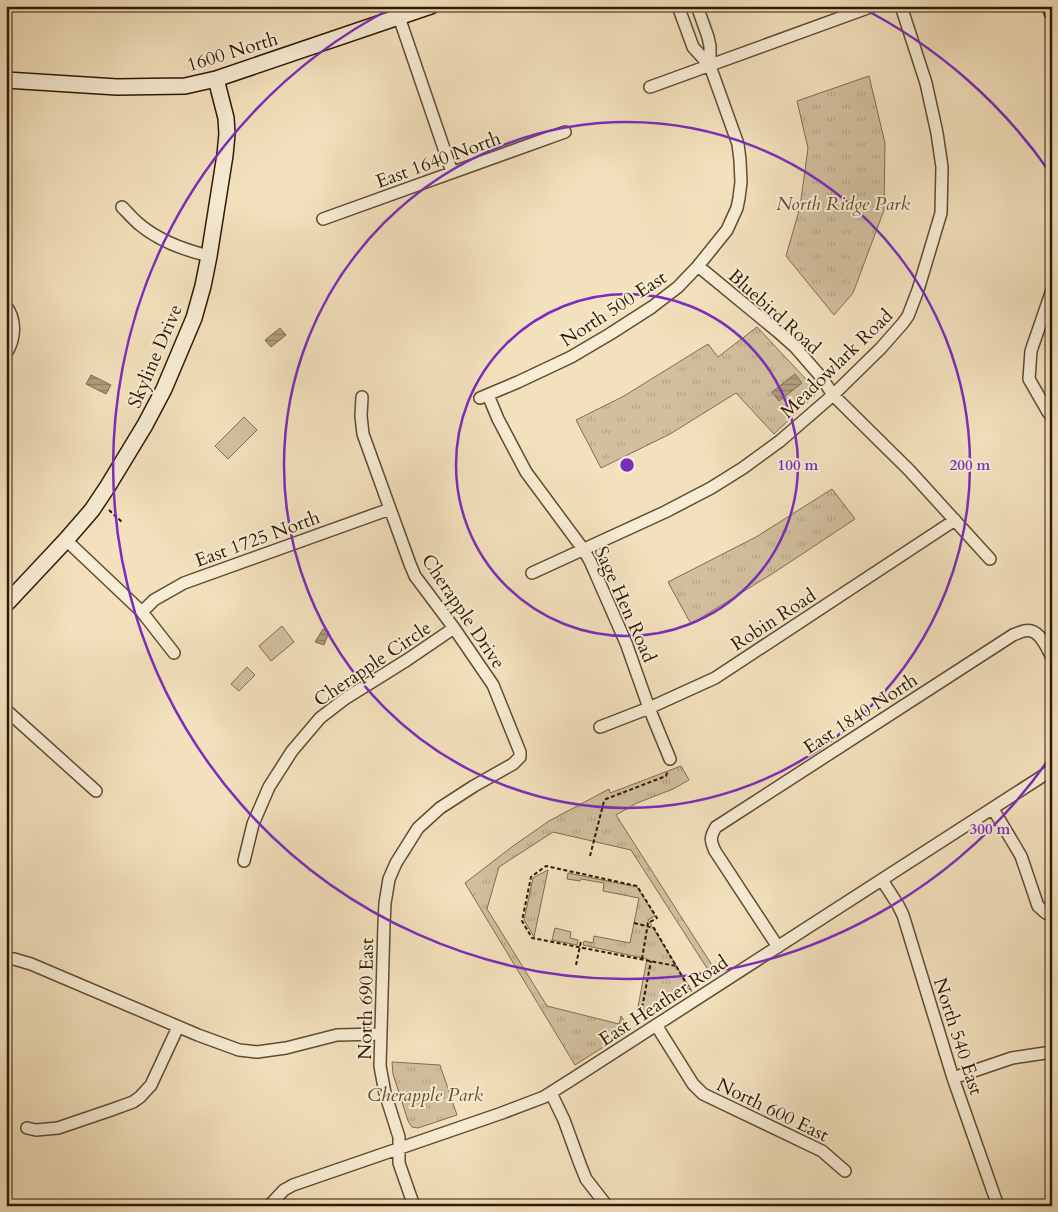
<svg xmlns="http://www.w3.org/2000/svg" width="1058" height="1212" font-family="Cardo,serif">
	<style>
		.grass { fill: url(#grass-tufts); stroke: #806c51 }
		.pitch { fill: #d2bf9e; stroke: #806c51 }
		.water { fill: url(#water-rules); stroke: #7c694d }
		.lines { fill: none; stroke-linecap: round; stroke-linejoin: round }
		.street-casing { stroke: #5f4c32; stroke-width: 14 }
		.secondary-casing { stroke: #2e1a04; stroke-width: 18 }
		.path { stroke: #2e1a04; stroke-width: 2; stroke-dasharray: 4 2.5; stroke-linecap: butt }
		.street { stroke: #f7ecd4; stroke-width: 11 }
		.secondary { stroke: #f7ecd4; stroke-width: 15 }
		.ring { fill: none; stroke: #7b2cbf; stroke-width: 2.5 }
		.labels { text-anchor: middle; stroke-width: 4; stroke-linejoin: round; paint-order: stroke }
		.street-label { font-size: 19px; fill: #2e1a04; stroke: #f7ecd4 }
		.park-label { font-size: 19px; font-style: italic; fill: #5f4c32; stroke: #f7ecd4 }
		.centre { fill: #7b2cbf; stroke: #f7ecd4; stroke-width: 2.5 }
		.ring-label { font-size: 15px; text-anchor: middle; font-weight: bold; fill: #7b2cbf; stroke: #f7ecd4; stroke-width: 4; stroke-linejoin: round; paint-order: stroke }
	</style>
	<defs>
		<pattern id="grass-tufts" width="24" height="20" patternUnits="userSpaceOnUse" patternTransform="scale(1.25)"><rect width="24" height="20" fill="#d2bf9e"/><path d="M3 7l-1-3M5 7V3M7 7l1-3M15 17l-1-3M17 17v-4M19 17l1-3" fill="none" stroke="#b5a486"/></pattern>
		<pattern id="water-rules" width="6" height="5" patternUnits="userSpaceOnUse" patternTransform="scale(1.25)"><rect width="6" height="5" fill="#b09d7e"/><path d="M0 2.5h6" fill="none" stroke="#907f65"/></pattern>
	</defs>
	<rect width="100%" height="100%" fill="#f3e1bd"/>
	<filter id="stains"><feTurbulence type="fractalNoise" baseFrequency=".004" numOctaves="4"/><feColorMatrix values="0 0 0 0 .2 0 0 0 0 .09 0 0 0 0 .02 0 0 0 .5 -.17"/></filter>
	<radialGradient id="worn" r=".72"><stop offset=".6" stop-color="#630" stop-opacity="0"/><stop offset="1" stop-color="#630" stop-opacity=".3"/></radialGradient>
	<path class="grass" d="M869,76l16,67 -1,67 -31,83 -19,22 -48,-59 14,-49 8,-59 -11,-47z
		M757,327l61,65 -44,42 -38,-41 -66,41 -69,34 -25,-48 48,-24 84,-52 10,13z
		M832,489l23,30 -80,53 -84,52 -23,-42 88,-45z
		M681,766l8,14 -16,9 -36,14 -21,12 101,158 -5,3 -81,-126 -78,-18 -54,35 -12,42 60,97 72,18 2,-8 9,14 -55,35 -110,-182 48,-37 36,-25 60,-32 1,4z
		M548,870l-14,67 -10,-17 9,-42z
		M568,873l69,14 18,29 -7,4 44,71 -47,29 -7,-13 9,-48 -64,-14 1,-4 9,2 1,-7 36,7 9,-45 -36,-7 1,-8 -23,-4 -1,2 -13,-2z
		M555,928l16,4 -1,6 8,2 -1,5 -25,-5z
		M392,1062l48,3 17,50 -39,13 -6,-1 -4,-6 -15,-47z"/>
	<path class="pitch" d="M244,417l13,13 -29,29 -13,-13z
		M282,626l12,16 -23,19 -12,-15z
		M247,667l8,8 -16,16 -8,-7z"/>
	<path class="water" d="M280,328l6,7 -15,12 -6,-7z
		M795,374l7,9 -23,18 -7,-9z
		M91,375l20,10 -5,9 -20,-10z
		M323,629l6,3 -5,13 -9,-3z"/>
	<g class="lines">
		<defs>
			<path id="street" d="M678,6l15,41 17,19
				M399,17l53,155
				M650,87l223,-81
				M122,207c6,6 11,12 17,17 20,17 45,26 70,32
				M323,219l242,-87
				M698,266l79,65 18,16 27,31 11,17 76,75 81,89
				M1052,290l-21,61 -2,28 19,33 4,5
				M6,306c11,15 9,33 0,48
				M488,395l10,24 28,53 57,77 7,12 36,82 23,65 21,51
				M362,397l-1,19 2,18 47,130 5,12 39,52 39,57 27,67v5l-7,7 -39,22 -34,22 -22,20 -22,35 -7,16 -4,24 -1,21 -4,142 5,27 14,44v26l15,43
				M480,398l38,-16 53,-25 39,-23 42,-27 26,-20 20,-21 29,-36 10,-22 2,-10 2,-16 -1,-22 -2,-16 -28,-78v-20l-2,-9 -11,-31
				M66,540l76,72 32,41
				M532,573l133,-61 46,-24 32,-20 37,-27 53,-46 48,-47 22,-25 5,-7 10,-26 23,-77 1,-46 -5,-34 -11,-50 -25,-77
				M142,612l12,-12 30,-17 206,-74
				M6,710l90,81
				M600,727l49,-19 66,-30 240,-158
				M993,809l28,47 17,50 8,7 6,2
				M244,861l9,-37 16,-37 23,-36 28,-33 26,-20 61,-38 47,-32
				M882,880l16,25 5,10 50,163 45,128
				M778,947l-63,-96c-5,-11 -5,-14 1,-24l297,-192c3,-1 7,-3 11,-4 15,-4 22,16 28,26
				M6,959h8l17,5 167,71 41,15 18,2 29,-4 51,-13 44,-1
				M656,1025l37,59 10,10 119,57 23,20
				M953,1078l59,-20 40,-6
				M551,1093l13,27 16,44 6,15 21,27
				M27,1128l9,2 22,-2 53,-18 22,-8 7,-5 11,-12 27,-58
				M269,1206l15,-16 9,-5 209,-72 42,-16 30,-19 478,-308"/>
			<path id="secondary" d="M1051,6l1,6
				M6,80l111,7 68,-1 31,-7 215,-73
				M6,604l60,-64 26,-30 16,-24 37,-61 19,-36 30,-71 9,-32 6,-30 16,-101 2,-21 -1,-16 -10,-39"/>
		</defs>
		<use href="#street" class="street-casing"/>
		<use href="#secondary" class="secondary-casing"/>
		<path class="path" d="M109,510l14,13
			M590,856l14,-55 2,-2 60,-23 1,-3v-3
			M634,923l20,5 36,62
			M642,959l6,-36 9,-5 -20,-32 -91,-20 -15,11 -9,44 10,17 144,28
			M576,965l5,-24
			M648,1019l-6,-11 9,-47"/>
		<use href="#street" class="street"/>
		<use href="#secondary" class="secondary"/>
	</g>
	<g class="ring">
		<circle cx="627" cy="465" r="171"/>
		<circle cx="627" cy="465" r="343"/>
		<path d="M1051 756A514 514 0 1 1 394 7M860 7A514 514 0 0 1 1051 174"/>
	</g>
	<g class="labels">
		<g class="street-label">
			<text transform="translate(232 51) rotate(-17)" y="7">1600 North</text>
			<text transform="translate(438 159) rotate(-20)" y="7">East 1640 North</text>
			<text transform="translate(613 308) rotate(-33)" y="7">North 500 East</text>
			<text transform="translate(775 311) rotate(42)" y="7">Bluebird Road</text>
			<text transform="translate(154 356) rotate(-67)" y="7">Skyline Drive</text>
			<text transform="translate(836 363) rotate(-44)" y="7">Meadowlark Road</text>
			<text transform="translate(257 538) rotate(-20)" y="7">East 1725 North</text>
			<text transform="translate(626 604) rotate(66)" y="7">Sage Hen Road</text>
			<text transform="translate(464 611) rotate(56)" y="7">Cherapple Drive</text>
			<text transform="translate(773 619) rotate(-33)" y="7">Robin Road</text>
			<text transform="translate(372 663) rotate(-34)" y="7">Cherapple Circle</text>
			<text transform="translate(860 713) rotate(-33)" y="7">East 1840 North</text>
			<text transform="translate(365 999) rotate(-89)" y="7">North 690 East</text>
			<text transform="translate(663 1000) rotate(-33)" y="7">East Heather Road</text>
			<text transform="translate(959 1036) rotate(72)" y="7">North 540 East</text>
			<text transform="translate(773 1109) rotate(26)" y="7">North 600 East</text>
		</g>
		<g class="park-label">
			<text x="843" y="210">North Ridge Park</text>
			<text x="425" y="1101">Cherapple Park</text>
		</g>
	</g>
	<circle cx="627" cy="465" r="8" class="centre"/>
	<g class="ring-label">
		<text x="798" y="470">100 m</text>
		<text x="970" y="470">200 m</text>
		<text x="990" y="834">300 m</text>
	</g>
	<rect width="1058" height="1212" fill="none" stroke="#f3e1bd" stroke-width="25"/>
	<rect x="8" y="8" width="1043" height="1197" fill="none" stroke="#2e1a04" stroke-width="2.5"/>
	<rect x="12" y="12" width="1033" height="1187" fill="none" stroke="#2e1a04"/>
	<rect width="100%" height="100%" filter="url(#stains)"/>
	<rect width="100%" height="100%" fill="url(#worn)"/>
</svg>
